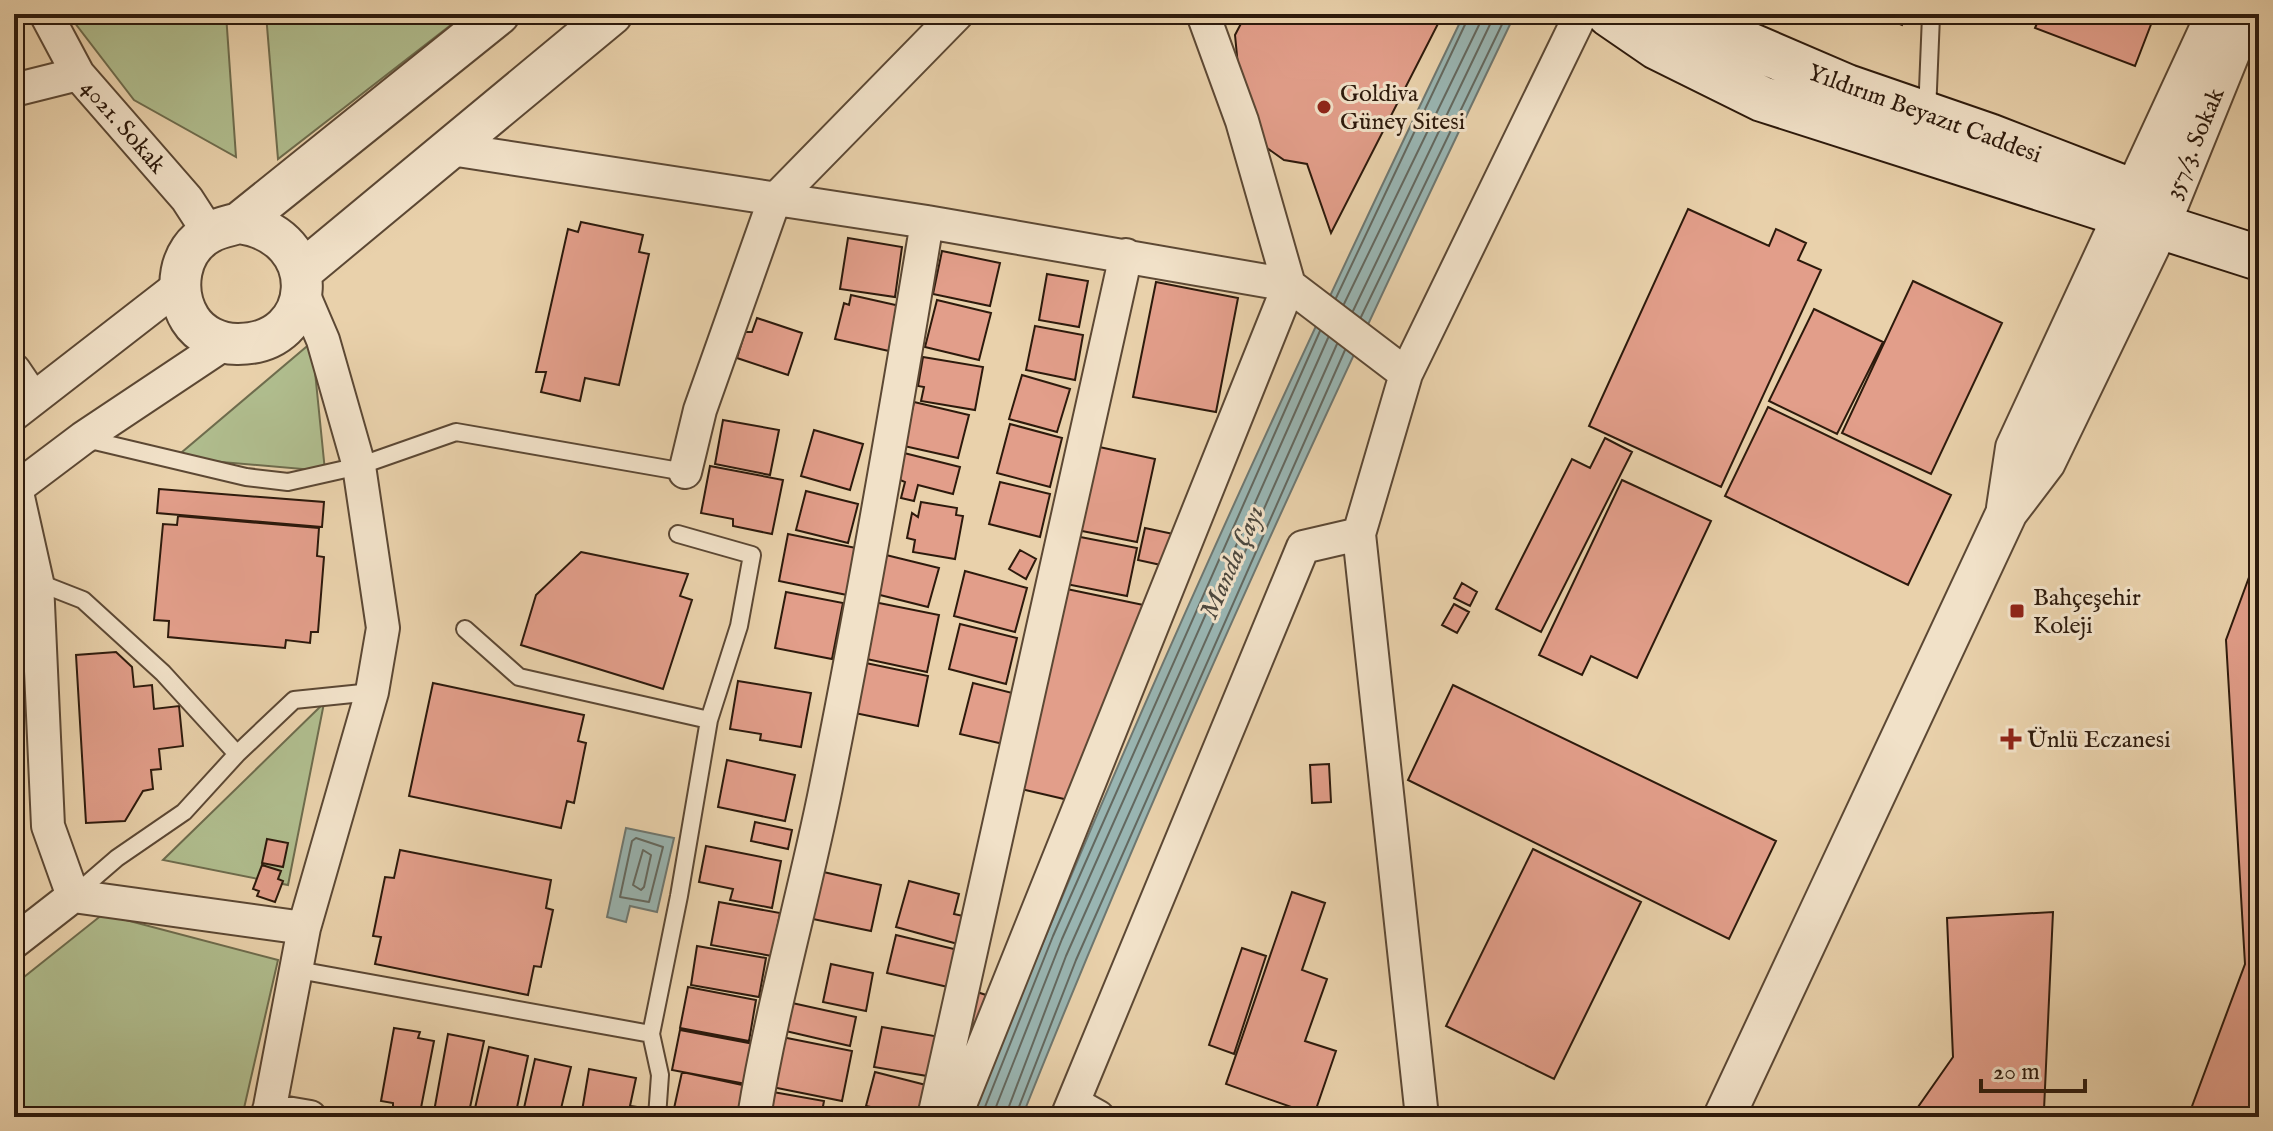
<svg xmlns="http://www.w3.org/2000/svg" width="2273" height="1131" font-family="'IM FELL English',serif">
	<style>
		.green { fill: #b0bd8e; stroke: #6e6c4d; stroke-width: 2 }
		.water { fill: #99b5b2; stroke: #6e7770; stroke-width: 2 }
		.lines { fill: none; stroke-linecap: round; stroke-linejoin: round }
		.shore { stroke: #63685f; stroke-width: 2 }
		.building { fill: #e29e8a; stroke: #2d1a0c; stroke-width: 2 }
		.service-casing { stroke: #5c4834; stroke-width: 20 }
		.minor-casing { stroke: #5c4834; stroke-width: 36 }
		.tertiary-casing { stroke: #5c4834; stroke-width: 44 }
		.secondary-casing { stroke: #2d1a0c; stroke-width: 48 }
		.service { stroke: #f1e1c8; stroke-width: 16 }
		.minor { stroke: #f1e1c8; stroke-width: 32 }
		.tertiary { stroke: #f1e1c8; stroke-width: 40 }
		.secondary { stroke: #f1e1c8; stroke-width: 44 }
		.poi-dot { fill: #8f2418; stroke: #f1e1c8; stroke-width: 3 }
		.labels { text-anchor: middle; stroke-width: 6; stroke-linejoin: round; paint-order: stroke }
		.poi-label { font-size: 24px; fill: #2d1a0c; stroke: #f1e1c8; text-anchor: start }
		.street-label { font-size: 24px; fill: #2d1a0c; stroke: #f1e1c8 }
		.water-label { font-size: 26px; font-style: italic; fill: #4d483e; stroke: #f1e1c8 }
	</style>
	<rect width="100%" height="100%" fill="#e9d1ab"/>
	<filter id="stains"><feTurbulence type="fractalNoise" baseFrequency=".0025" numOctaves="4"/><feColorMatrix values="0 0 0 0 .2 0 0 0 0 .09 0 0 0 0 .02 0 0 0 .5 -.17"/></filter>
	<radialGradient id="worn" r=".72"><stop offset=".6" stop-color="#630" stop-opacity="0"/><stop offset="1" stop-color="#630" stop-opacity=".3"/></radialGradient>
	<path class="green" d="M68,14h158l10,143 -102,-57z
		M266,14h199l-187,145z
		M312,342l13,129 -150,-13z
		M324,703l-36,182 -125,-25z
		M103,914l175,46 -36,157h-228v-132z"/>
	<path class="water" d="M1464,14h51c-174,363 -344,729 -493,1103h-50c149,-374 317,-740 492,-1103z
		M626,828l48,10 -17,74 -27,-6 -4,16 -19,-5z"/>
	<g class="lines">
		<path class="shore" d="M1336,298l134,-284
			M1344,304l135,-279 1,-11
			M1353,311l142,-297
			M1361,317l146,-303
			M636,838l27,9 -14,55 -29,-5 12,-56z
			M643,850l8,5 -7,32 -3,3 -8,-5z
			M981,1117l72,-181 267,-605
			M992,1117l70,-178 266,-601
			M1005,1117l61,-161 271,-612
			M1015,1117l61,-157 269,-610"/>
	</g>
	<path class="building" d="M1246,14h197l-112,219 -24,-69 -23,-4 -17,-12 -29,-82 -3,-31z
		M1875,14h31l-4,11z
		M2041,14h114l-20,52 -100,-38z
		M1688,209l81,37 7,-17 30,14 -8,17 23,10 -100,217 -132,-61z
		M581,222l62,13 -4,17 10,2 -30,131 -34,-7 -5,23 -39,-9 5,-20h-10l32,-143 10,3z
		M848,238l54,9 -7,50 -55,-8z
		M942,251l58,12 -10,43 -57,-12z
		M1047,274l41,7 -9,46 -40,-7z
		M1913,281l89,42 -71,151 -89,-41z
		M1156,282l82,16 -22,114 -83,-15z
		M851,295l49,11 -11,45 -54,-12 9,-36 5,2z
		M937,300l54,13 -12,47 -54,-13z
		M1814,309l69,33 -46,92 -68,-33z
		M757,318l45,15 -14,42 -51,-17 8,-26h7z
		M1035,326l48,9 -8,45 -49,-10z
		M923,357l60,10 -8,43 -54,-9 3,-14 -6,-1z
		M1022,375l48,14 -13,43 -48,-13z
		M914,402l55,13 -11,43 -54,-12z
		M1768,407l183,88 -43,90 -183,-89z
		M723,420l56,10 -9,45 -55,-11z
		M1010,424l52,14 -12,49 -53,-14z
		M814,430l49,14 -13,46 -49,-14z
		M1605,438l27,14 -91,180 -45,-23 76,-150 18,9z
		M1090,445l65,14 -18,83 -65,-13z
		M904,453l56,14 -7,27 -35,-9 -4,16 -13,-3 4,-16 -7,-3z
		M710,466l73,14 -11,54 -39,-8v-7l-32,-6z
		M1622,480l89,41 -74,157 -46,-22 -9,19 -43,-20z
		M1000,482l50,12 -10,43 -51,-13z
		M159,489l165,13 -2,25 -165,-14z
		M806,491l52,13 -10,39 -52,-13z
		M921,502l36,6 -1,7 7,1 -8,43 -42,-7 2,-12 -8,-2 5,-25 6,4z
		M178,516l141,12 -2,28 7,1 -6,75h-7l-1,11 -24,-3 -1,8 -117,-11 1,-16 -15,-1 9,-96 14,1z
		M1145,528l33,7 -8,32 -32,-7z
		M788,534l68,14 -9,47 -68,-14z
		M1070,535l67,13 -10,48 -66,-13z
		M1020,550l16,9 -10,20 -17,-10z
		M2259,550v567h-71l57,-153 -19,-324z
		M581,552l107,22 -8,22 12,4 -29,89 -142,-44 15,-50z
		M886,555l53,13 -11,39 -52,-13z
		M965,571l62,17 -12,44 -61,-16z
		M1462,583l15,9 -7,14 -16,-8z
		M1062,588l91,19 -76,195 -56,-13z
		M786,592l57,11 -11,56 -57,-11z
		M874,602l65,13 -12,57 -65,-14z
		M1454,604l15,8 -12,21 -15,-8z
		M960,624l57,14 -11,46 -57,-15z
		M116,652l16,15 2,20 18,-2 2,24 25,-3 4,40 -24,3 2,20 -10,1 2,19 -10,2 -18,30 -39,2 -10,-168z
		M861,662l67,14 -10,50 -68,-14z
		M738,681l73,12 -10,54 -41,-7 1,-6 -31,-5z
		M433,683l151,32 -6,26 8,2 -12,60 -7,-2 -6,27 -152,-32z
		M973,683l51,13 -12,50 -52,-12z
		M1453,685l323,156 -47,98 -321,-159z
		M14,688h7l3,101h-10z
		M727,760l68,15 -10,46 -67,-14z
		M1329,764l2,38 -19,1 -2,-38z
		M755,822l37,8 -4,19 -37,-8z
		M267,839l21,4 -5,24 -21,-4z
		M706,846l75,15 -9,47 -42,-8 3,-11 -34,-7z
		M1533,849l108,53 -87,177 -108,-53z
		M400,850l151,30 -5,28 7,2 -12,57 -7,-1 -6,29 -153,-31 6,-27 -8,-1 12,-59 9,1z
		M262,865l19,6 -3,8 5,2 -8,21 -18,-6 2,-5 -6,-2z
		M819,871l62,14 -10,46 -63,-13z
		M909,881l50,13 -5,20 18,4 -7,28 -69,-19z
		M1292,892l33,11 -23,67 25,9 -22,62 31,10 -22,64 -88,-31z
		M719,902l61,11 -8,43 -61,-11z
		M2053,912l-9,198 -5,7h-128l42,-60 -6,-139z
		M896,935l62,15 -10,37 -61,-14z
		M697,946l69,12 -7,39 -68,-12z
		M1242,948l24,8 -32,98 -25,-9z
		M831,964l42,9 -7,38 -43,-9z
		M688,987l68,13 -7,41 -69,-13z
		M971,990l24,8 -12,38 -24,-8z
		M783,1001l73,16 -6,29 -73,-17z
		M882,1027l58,10 -7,40 -59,-10z
		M394,1028l26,4 -2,6 16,3 -14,72 -27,-5v-5l-12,-2z
		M680,1030l74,14 -8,40 -74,-14z
		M448,1034l36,7 -16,76h-35z
		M782,1037l70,14 -10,50 -70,-14z
		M489,1047l39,9 -13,61h-42z
		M535,1059l36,8 -12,50h-37z
		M589,1069l47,9 -6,28 8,1 -1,10h-56z
		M682,1072l65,14 -6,31 -68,-4z
		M875,1072l51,13 -8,32 -52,-11z
		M773,1092l51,9 -3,16h-52z
		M862,1108l43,9h-45z"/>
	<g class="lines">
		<defs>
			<path id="service" d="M1925,14l6,2 -4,97
				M86,439l160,38 42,5 71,-16 97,-34 229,40
				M678,534l74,21 -13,71 -30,94
				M37,582l46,18 80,73 74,81
				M73,896l44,-38 67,-46 53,-58 57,-54 78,-8
				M298,970l353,64 28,-138 30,-176 -190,-43 -54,-48
				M651,1034l9,41 -3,42"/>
			<path id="minor" d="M46,14l32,60 109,125 22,34
				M14,90l64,-16
				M451,149l476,73 362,63 117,89
				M14,370l19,28
				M14,414l165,-128
				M685,472l15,-62 74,-209 183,-187
				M16,488l21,94 11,244 25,70 231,32
				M14,490l69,-52 141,-94
				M14,942l59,-46
				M1073,1103l25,14
				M269,1110l41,7
				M268,1117l36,-189 68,-236 11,-64 -24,-162 -36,-126 -21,-49
				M754,1117c18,-112 50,-220 72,-330 38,-188 70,-376 101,-565
				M934,1117l192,-862
				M955,1117l334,-832 -47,-164 -39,-107
				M1067,1117l236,-570 56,-13
				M1422,1117l-63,-583 47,-160 175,-360"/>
			<path id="tertiary" d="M239,223c88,12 80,122 -2,121 -18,0 -37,-9 -47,-25 -17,-28 -12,-69 19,-86 8,-5 20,-7 30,-10l260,-209
				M301,272l311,-258
				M2007,508l9,-60 201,-434
				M1724,1117l283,-605 38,-50 114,-236 86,-212"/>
			<path id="secondary" d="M1609,14l48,33 105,52 497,159
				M1677,14l170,73 142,49 150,58"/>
		</defs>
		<use href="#service" class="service-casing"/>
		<use href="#minor" class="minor-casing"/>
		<use href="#tertiary" class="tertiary-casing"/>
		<use href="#secondary" class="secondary-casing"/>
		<use href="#service" class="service"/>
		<use href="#minor" class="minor"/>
		<use href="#tertiary" class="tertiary"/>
		<use href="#secondary" class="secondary"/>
	</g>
	<g class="poi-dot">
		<circle cx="1324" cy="107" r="8"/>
		<rect x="2009" y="603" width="16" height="16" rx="4"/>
		<path d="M2007 727h8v8h8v8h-8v8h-8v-8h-8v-8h8z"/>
	</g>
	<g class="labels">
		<g class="poi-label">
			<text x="1340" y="101">Goldiva<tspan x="1340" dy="28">Güney Sitesi</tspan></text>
			<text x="2033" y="605">Bahçeşehir<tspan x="2033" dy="28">Koleji</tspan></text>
			<text x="2027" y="747">Ünlü Eczanesi</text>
		</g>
		<g class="street-label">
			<text transform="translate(1925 113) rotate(20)" y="8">Yıldırım Beyazıt Caddesi</text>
			<text transform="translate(124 126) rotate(49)" y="8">4021. Sokak</text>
			<text transform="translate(2194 143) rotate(-67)" y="8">357/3. Sokak</text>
		</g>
		<g class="water-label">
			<text transform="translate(1231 562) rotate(-66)" y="9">Manda Çayı</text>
		</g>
	</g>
	<rect width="2273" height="1131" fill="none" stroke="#e9d1ab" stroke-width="48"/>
	<rect x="16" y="16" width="2241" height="1099" fill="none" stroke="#2d1a0c" stroke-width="4"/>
	<rect x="24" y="24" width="2225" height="1083" fill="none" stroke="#2d1a0c" stroke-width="2"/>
	<path d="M1981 1079v12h104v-12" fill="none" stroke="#2d1a0c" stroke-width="4"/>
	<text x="1993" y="1079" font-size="24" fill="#2d1a0c" stroke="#f1e1c8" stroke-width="6" paint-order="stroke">20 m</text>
	<rect width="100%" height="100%" filter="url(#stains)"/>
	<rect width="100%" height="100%" fill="url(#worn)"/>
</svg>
